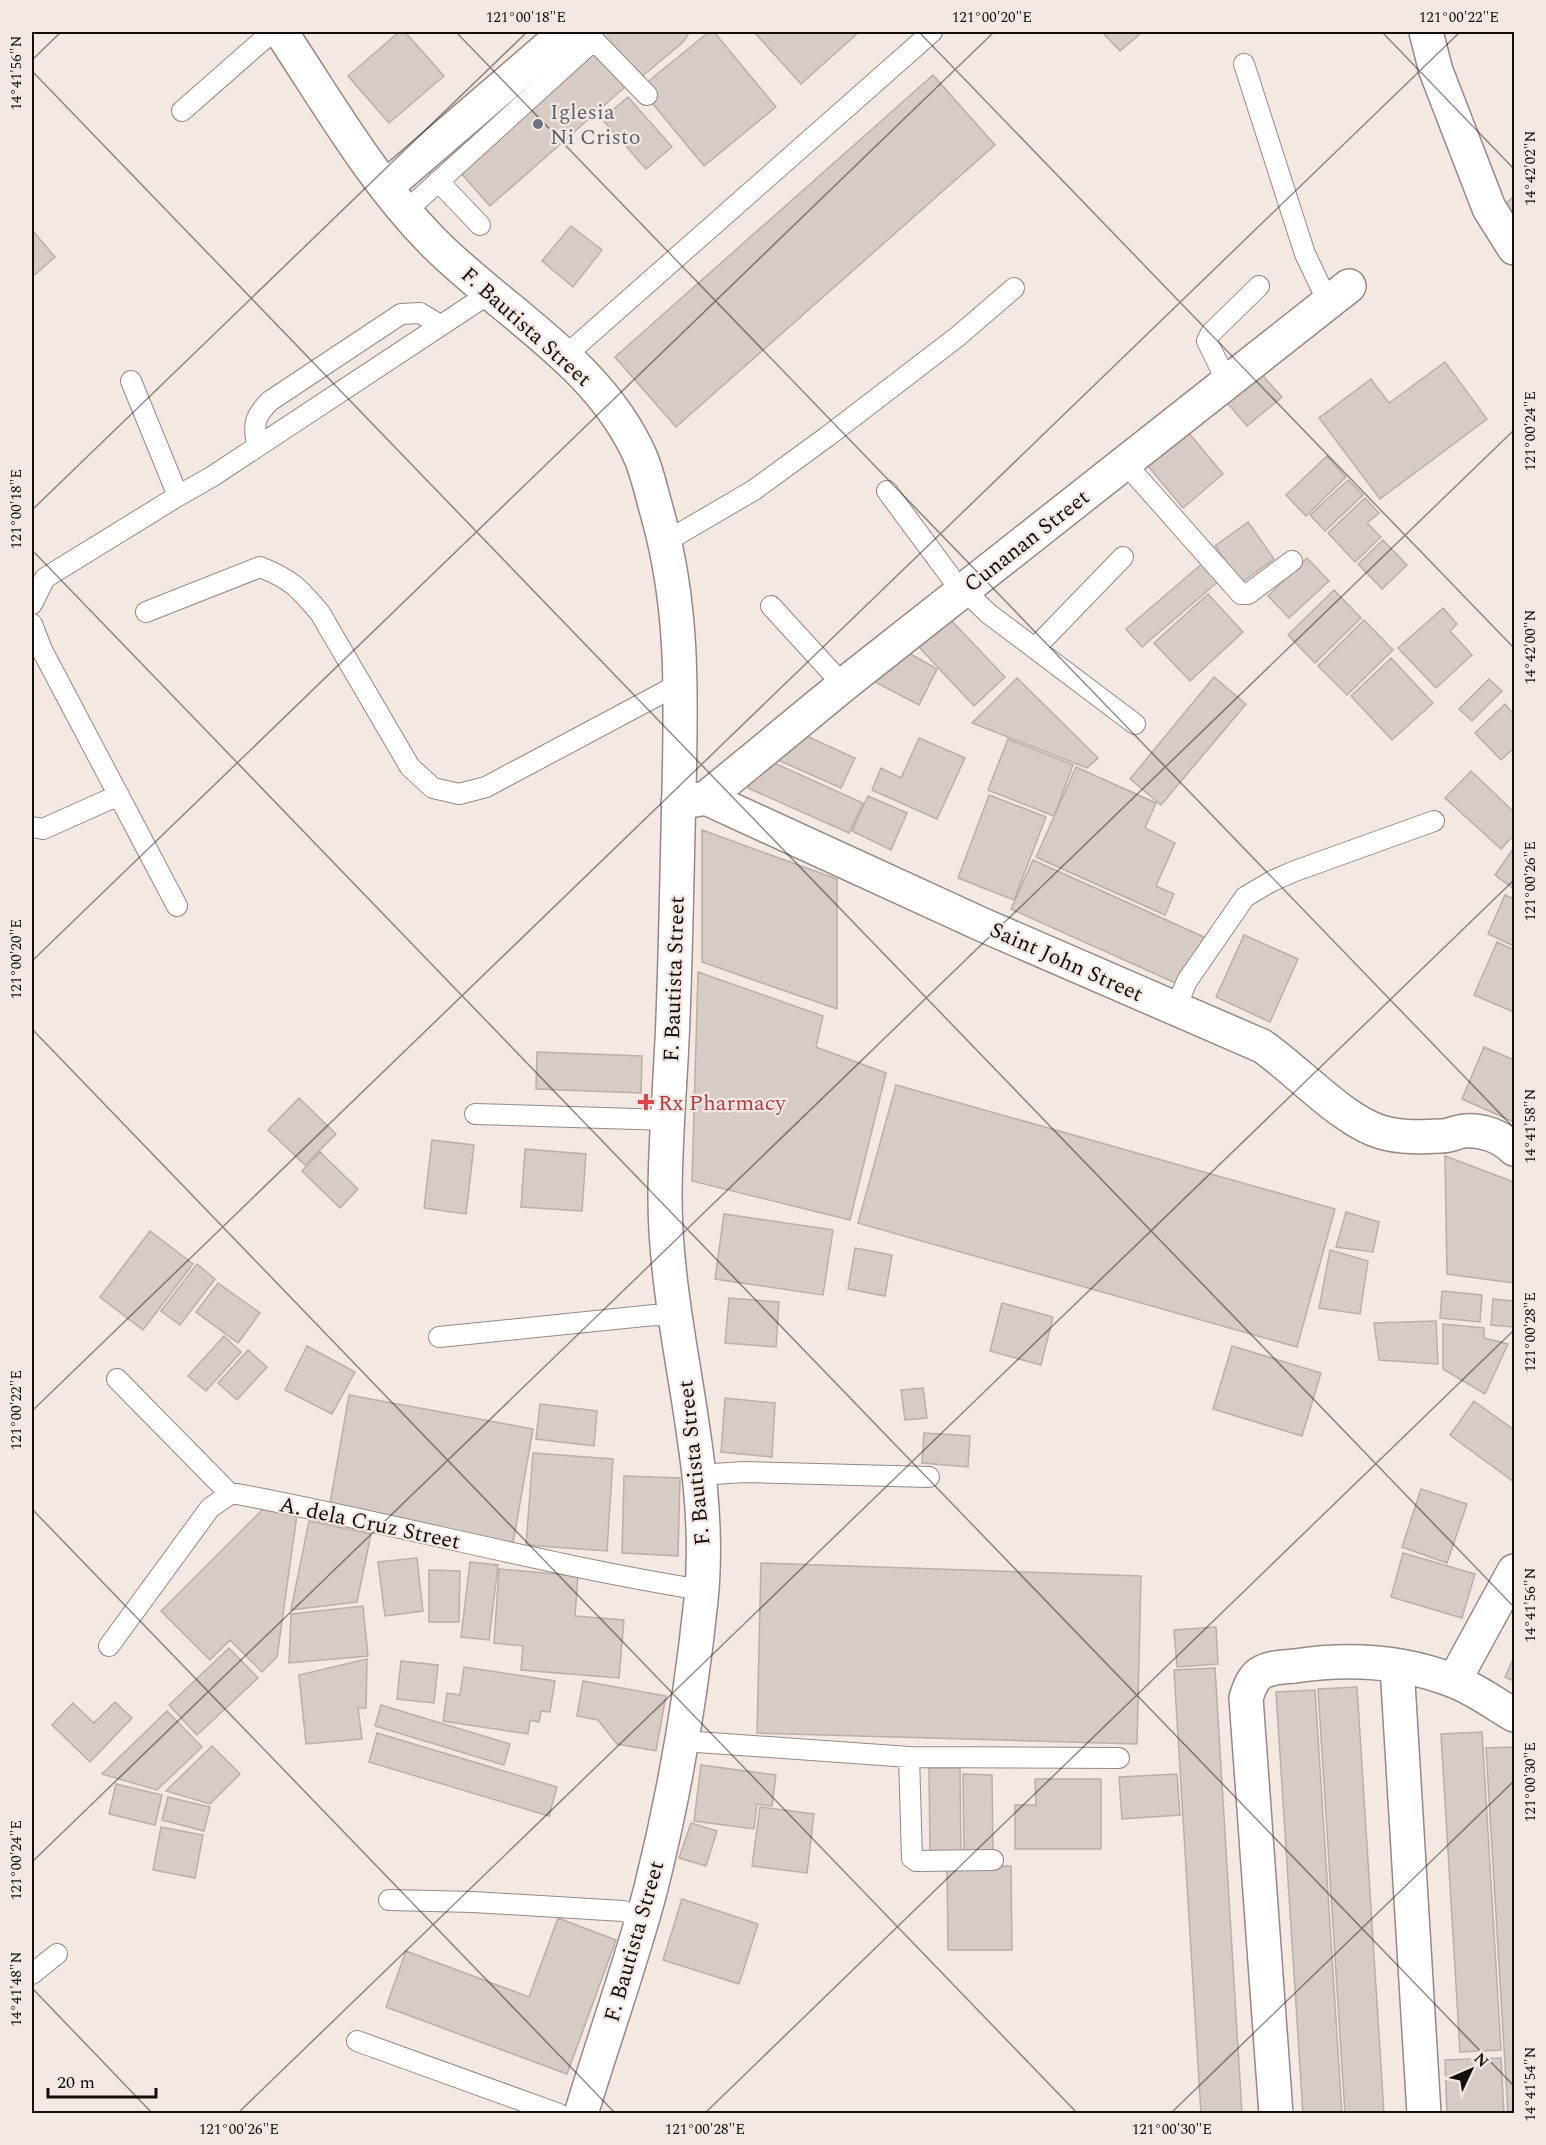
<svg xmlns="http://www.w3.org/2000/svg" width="1546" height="2145" font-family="Spectral,serif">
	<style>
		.building { fill: #d6cbc5; stroke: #b9aea9; stroke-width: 1.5 }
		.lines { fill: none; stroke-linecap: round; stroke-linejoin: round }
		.service-casing { stroke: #948985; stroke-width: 22 }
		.minor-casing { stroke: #948985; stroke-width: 36 }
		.secondary-casing { stroke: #948985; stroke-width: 36 }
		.service { stroke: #fff; stroke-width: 20 }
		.minor { stroke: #fff; stroke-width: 33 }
		.secondary { stroke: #fff; stroke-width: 33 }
		.ticks { fill: none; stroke: #120e0c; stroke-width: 1.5; stroke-opacity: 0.45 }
		.worship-dot { fill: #6b7280; stroke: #f4e8e3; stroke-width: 2 }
		.health-dot { fill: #e0444e; stroke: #f4e8e3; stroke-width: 2 }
		.labels { text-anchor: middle; stroke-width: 4.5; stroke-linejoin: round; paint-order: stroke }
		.worship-label { font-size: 22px; fill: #5b616d; stroke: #f4e8e3; text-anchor: start }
		.street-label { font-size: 22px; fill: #120e0c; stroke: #f4e8e3 }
		.health-label { font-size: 22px; fill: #be3a42; stroke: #f4e8e3; text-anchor: start }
		.neatline { fill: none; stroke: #120e0c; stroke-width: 2 }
		.ticks-label { font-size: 15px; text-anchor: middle; fill: #120e0c }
	</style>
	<rect width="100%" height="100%" fill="#f4e8e3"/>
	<path class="building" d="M399,32h6l39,44 -55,47 -41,-47z
		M591,32h99l-8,11 -48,40z
		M709,32h5l62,75 -72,59 -64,-78z
		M754,32h105l-58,52z
		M1102,32h40l-22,19z
		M586,43l39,44 -135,119 -39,-44z
		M933,75l62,70 -319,282 -61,-70z
		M628,97l44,50 -26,22 -44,-50z
		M1514,196v22l-11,-12z
		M571,226l31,24 -29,37 -31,-26z
		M32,230l23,27 -23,20z
		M1445,362l42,57 -107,80 -61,-81 52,-39 18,24z
		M1257,369l25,28 -35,29 -24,-28z
		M1188,432l35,42 -40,34 -35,-42z
		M1327,456l19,21 -40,39 -20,-21z
		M1348,480l15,15 -38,36 -15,-16z
		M1365,498l14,15 -12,10 14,14 -26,25 -27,-29z
		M1248,522l26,37 -33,24 -26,-37z
		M1383,540l24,25 -25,24 -24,-25z
		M1307,558l22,23 -40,37 -21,-22z
		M1204,562l16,18 -78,67 -16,-18z
		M1334,590l27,28 -46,45 -27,-28z
		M1208,594l35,38 -53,49 -36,-38z
		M1443,608l14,16 -7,7 22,24 -36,33 -38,-40z
		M948,617l57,60 -31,29 -56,-60z
		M1364,620l29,30 -46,45 -29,-29z
		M909,653l28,16 -18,36 -48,-25z
		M1391,658l42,45 -41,37 -41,-44z
		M1214,677l32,27 -85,101 -31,-26z
		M1017,678l81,80 -11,10 -115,-45z
		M1489,679l13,12 -30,30 -13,-12z
		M1505,704l9,11v33l-13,12 -26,-27z
		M800,733l55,25 -14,30 -72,-32z
		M919,738l46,20 -28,61 -65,-29 9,-22 20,10z
		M1008,739l65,26 -19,51 -66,-26z
		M761,757l102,46 -14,30 -101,-45z
		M1076,767l80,36 -11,25 30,15 -19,43 18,8 -9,21 -129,-58z
		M1471,771l43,41v23l-13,14 -56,-51z
		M989,795l57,22 -32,83 -56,-22z
		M868,796l39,17 -16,37 -39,-19z
		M702,830l135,49v130l-135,-47z
		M1513,849l1,1v39l-19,-14z
		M1033,860l171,77 -22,49 -171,-77z
		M1505,895l9,4v47l-26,-12z
		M1244,935l54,24 -28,63 -54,-25z
		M1497,942l17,8v62l-40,-17z
		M698,972l125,44 -7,31 70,26 -36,147 -158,-39z
		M1484,1047l30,13v62l-52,-23z
		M537,1052l105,4 -1,37 -105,-4z
		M896,1085l439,124 -38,138 -439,-124z
		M299,1098l37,36 -31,31 -37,-35z
		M432,1140l42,5 -8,69 -42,-6z
		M525,1149l61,5 -4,57 -61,-4z
		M320,1152l38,37 -18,19 -38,-37z
		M1445,1156l69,26v101l-67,-9z
		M1346,1212l33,10 -6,30 -37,-5z
		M724,1214l109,16 -10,65 -108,-16z
		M150,1231l43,33 -50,66 -43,-33z
		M855,1248l37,7 -7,41 -37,-7z
		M1330,1250l38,11 -8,53 -41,-6z
		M197,1264l18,15 -35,46 -19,-14z
		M218,1283l42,30 -22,30 -42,-31z
		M1442,1291l40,4 -2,27 -40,-4z
		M729,1298l50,4 -3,45 -51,-4z
		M1493,1299l21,2v26l-23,-2z
		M1002,1303l51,14 -12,48 -51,-14z
		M1436,1321l2,43 -59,-4 -5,-37z
		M1443,1324l41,4v10l24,6 -23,50 -42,-25z
		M224,1336l17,16 -35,39 -18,-15z
		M307,1346l48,26 -23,42 -47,-24z
		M1232,1346l89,27 -19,63 -89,-27z
		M248,1350l19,17 -30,33 -19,-17z
		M923,1388l4,30 -22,2 -4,-30z
		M349,1395l184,34 -20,114 -184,-34z
		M725,1398l50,5 -3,54 -51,-5z
		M1474,1401l40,29v52l-64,-47z
		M540,1404l57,7 -3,35 -58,-7z
		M924,1433l46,3 -2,31 -46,-4z
		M533,1453l80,6 -6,92 -81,-6z
		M624,1476l56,2 -2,78 -56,-3z
		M1421,1489l46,15 -20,59 -45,-16z
		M273,1499l24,16 -20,142 -15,15 -32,-32 -20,20 -49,-49z
		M309,1521l62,13 -14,68 -66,8z
		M1403,1553l72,21 -13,44 -71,-21z
		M417,1558l6,53 -38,5 -7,-54z
		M470,1562l28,3 -9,75 -28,-3z
		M761,1563l380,13 -4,168 -380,-11z
		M499,1569l79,7 -3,40 49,4 -5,58 -98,-8 2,-24 -29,-3z
		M429,1570l31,1 -1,51h-30z
		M363,1606l5,50 -79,7 2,-49z
		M1216,1627l2,37 -41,3 -3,-37z
		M229,1648l29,30 -61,57 -28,-30z
		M1514,1657v24l-9,-4z
		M367,1659l-1,49h-8l4,31 -56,5 -7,-69z
		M401,1661l37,4 -4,38 -37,-4z
		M464,1667l91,14 -5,31 -9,-1 -2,11 -9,-2 -2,14 -85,-13 4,-28 13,2z
		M1215,1668l27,446h-41l-27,-444z
		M583,1681l83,15 -10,55 -39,-7 -19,-24 -21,-4z
		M1357,1687l27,427h-39l-27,-425z
		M1315,1690l27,424h-39l-27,-422z
		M115,1702l17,16 -42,44 -38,-37 21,-22 21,20z
		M381,1705l129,39 -6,21 -129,-39z
		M167,1711l35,36 -45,43 -55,-16z
		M1482,1732l19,318 -41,2 -19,-318z
		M377,1733l180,54 -8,29 -180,-54z
		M212,1746l28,28 -30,30 -44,-13z
		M1514,1747v367h-6l-22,-366z
		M701,1765l75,10 -4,31 -15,-2 -3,25 -60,-8z
		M929,1768h31l1,85h-31z
		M963,1774l29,1 1,78h-29z
		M1177,1774l3,41 -58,4 -3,-42z
		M1035,1779h66v70h-86v-44h21z
		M116,1784l46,11 -7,30 -46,-11z
		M168,1797l42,10 -6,24 -42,-11z
		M760,1807l54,7 -7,59 -55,-7z
		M691,1823l26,8 -11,35 -27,-8z
		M161,1827l42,8 -8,43 -42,-8z
		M947,1866h64l1,84h-64z
		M682,1899l76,25 -19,60 -76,-24z
		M558,1918l58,22 -49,134 -181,-67 20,-56 123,46z
		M1501,2058l3,56h-57l-2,-54z"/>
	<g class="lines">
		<defs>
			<path id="service" d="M586,32l61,63
				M1244,64l61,190 23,48
				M182,111l90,-79
				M438,181l42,44
				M406,211l188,-171
				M565,356l367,-324
				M131,381l47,115 35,-20 277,-183
				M1227,382l-20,-41 4,-8 48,-47
				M257,446c-3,-22 -4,-28 13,-45l131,-87 19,-1 20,12
				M1125,463l116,131h7l44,-33
				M887,491l66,89 36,34 146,110
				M665,542l89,-52 74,-54 129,-99 57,-49
				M32,604l13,-26 133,-82
				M771,606l64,70 12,6
				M146,612l114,-45c31,12 39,21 60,46l90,154 23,21 26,6 27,-7 195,-104
				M32,624l10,26 135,256
				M1035,648l88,-91
				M32,827l11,2 76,-34
				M1175,1009l12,-28 58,-84 27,-16 23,-10 139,-50
				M475,1114l193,6
				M439,1337l215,-22 21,1
				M117,1379l113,115
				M699,1475l45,-3 185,5
				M109,1646l101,-138 20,-14h7c156,29 309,71 465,96
				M683,1741l226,16 210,1
				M909,1757l3,101 4,3 77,-1
				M389,1900l84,2 150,9 19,7
				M32,1974l25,-20
				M357,2041l202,73"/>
			<path id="minor" d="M1426,32l10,39 53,137 25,40
				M386,187l180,-155
				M706,798l141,-116 502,-396
				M678,803l28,-5 277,127 279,121c35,24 81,75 119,86 20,6 41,5 60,4 8,0 15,-4 23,-5 18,-2 38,6 50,18
				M1397,1666l27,448
				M1454,1681l60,-110
				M1276,2114l-30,-416c3,-9 5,-17 13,-24 10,-7 24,-7 36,-8 53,-8 108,-5 159,15 21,8 41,23 60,34"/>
			<path id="secondary" d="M281,32c47,71 91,148 151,209 70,71 168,122 209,217 7,17 11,37 16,54 27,95 24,182 22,280 -2,75 -3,150 -6,225 -2,60 -8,120 -8,180 0,135 50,267 36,403 -10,97 -26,192 -50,288 -20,76 -47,150 -70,226"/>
		</defs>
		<use href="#service" class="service-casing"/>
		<use href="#minor" class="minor-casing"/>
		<use href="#secondary" class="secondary-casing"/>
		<use href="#service" class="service"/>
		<use href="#minor" class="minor"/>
		<use href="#secondary" class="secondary"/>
	</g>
	<path class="ticks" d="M456,32l1058,1096M919,32l595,616M1382,32l132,137M32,60l29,-28M32,71l1482,1536M32,510l495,-478M32,550l1482,1536M32,961l962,-929M32,1029l1046,1085M32,1411l1428,-1379M32,1509l584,605M32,1862l1482,-1432M32,1988l121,126M237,2114l1277,-1234M704,2114l810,-784M1170,2114l344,-333"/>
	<circle class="worship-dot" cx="538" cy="124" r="6"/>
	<path class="health-dot" d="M643 1093h6v6h6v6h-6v6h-6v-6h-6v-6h6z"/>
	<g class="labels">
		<g class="worship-label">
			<text x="550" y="119">Iglesia<tspan x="550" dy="25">Ni Cristo</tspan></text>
		</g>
		<g class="street-label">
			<text transform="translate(527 326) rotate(42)" y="8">F. Bautista Street</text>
			<text transform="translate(1026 540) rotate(-38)" y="8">Cunanan Street</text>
			<text transform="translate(1067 961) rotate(24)" y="8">Saint John Street</text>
			<text transform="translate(673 979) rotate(-88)" y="8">F. Bautista Street</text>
			<text transform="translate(693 1463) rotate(-96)" y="8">F. Bautista Street</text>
			<text transform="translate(370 1522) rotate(12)" y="8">A. dela Cruz Street</text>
			<text transform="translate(633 1941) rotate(-74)" y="8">F. Bautista Street</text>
		</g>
		<g class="health-label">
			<text x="658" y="1110">Rx Pharmacy</text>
		</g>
	</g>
	<rect width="1546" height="2145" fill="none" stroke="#f4e8e3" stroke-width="66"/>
	<g transform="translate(1471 2070) rotate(46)" stroke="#f4e8e3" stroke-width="4.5" paint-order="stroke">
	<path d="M0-4.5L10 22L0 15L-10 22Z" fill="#120e0c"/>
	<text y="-9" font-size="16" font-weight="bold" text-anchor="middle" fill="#120e0c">N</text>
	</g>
	<path d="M48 2088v9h108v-9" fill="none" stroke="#120e0c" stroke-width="3"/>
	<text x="57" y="2088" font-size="18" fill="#120e0c" stroke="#f4e8e3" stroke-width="4.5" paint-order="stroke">20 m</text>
	<rect x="33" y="33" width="1480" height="2079" class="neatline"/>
	<g class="ticks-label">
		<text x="526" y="22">121°00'18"E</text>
		<text x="992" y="22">121°00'20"E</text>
		<text x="1459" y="22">121°00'22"E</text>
		<text transform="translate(16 73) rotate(-90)" y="5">14°41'56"N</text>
		<text transform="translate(1530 168) rotate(-90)" y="5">14°42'02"N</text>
		<text transform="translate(1530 431) rotate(-90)" y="5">121°00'24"E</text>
		<text transform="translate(16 509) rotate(-90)" y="5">121°00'18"E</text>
		<text transform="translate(1530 647) rotate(-90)" y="5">14°42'00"N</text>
		<text transform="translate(1530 881) rotate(-90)" y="5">121°00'26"E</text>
		<text transform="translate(16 959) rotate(-90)" y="5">121°00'20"E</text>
		<text transform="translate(1530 1126) rotate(-90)" y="5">14°41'58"N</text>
		<text transform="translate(1530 1332) rotate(-90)" y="5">121°00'28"E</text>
		<text transform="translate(16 1410) rotate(-90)" y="5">121°00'22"E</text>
		<text transform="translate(1530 1605) rotate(-90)" y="5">14°41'56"N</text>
		<text transform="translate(1530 1782) rotate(-90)" y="5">121°00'30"E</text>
		<text transform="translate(16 1860) rotate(-90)" y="5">121°00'24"E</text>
		<text transform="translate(16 1989) rotate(-90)" y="5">14°41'48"N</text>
		<text transform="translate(1530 2084) rotate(-90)" y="5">14°41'54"N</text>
		<text x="239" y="2134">121°00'26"E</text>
		<text x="705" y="2134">121°00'28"E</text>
		<text x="1172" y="2134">121°00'30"E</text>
	</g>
</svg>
